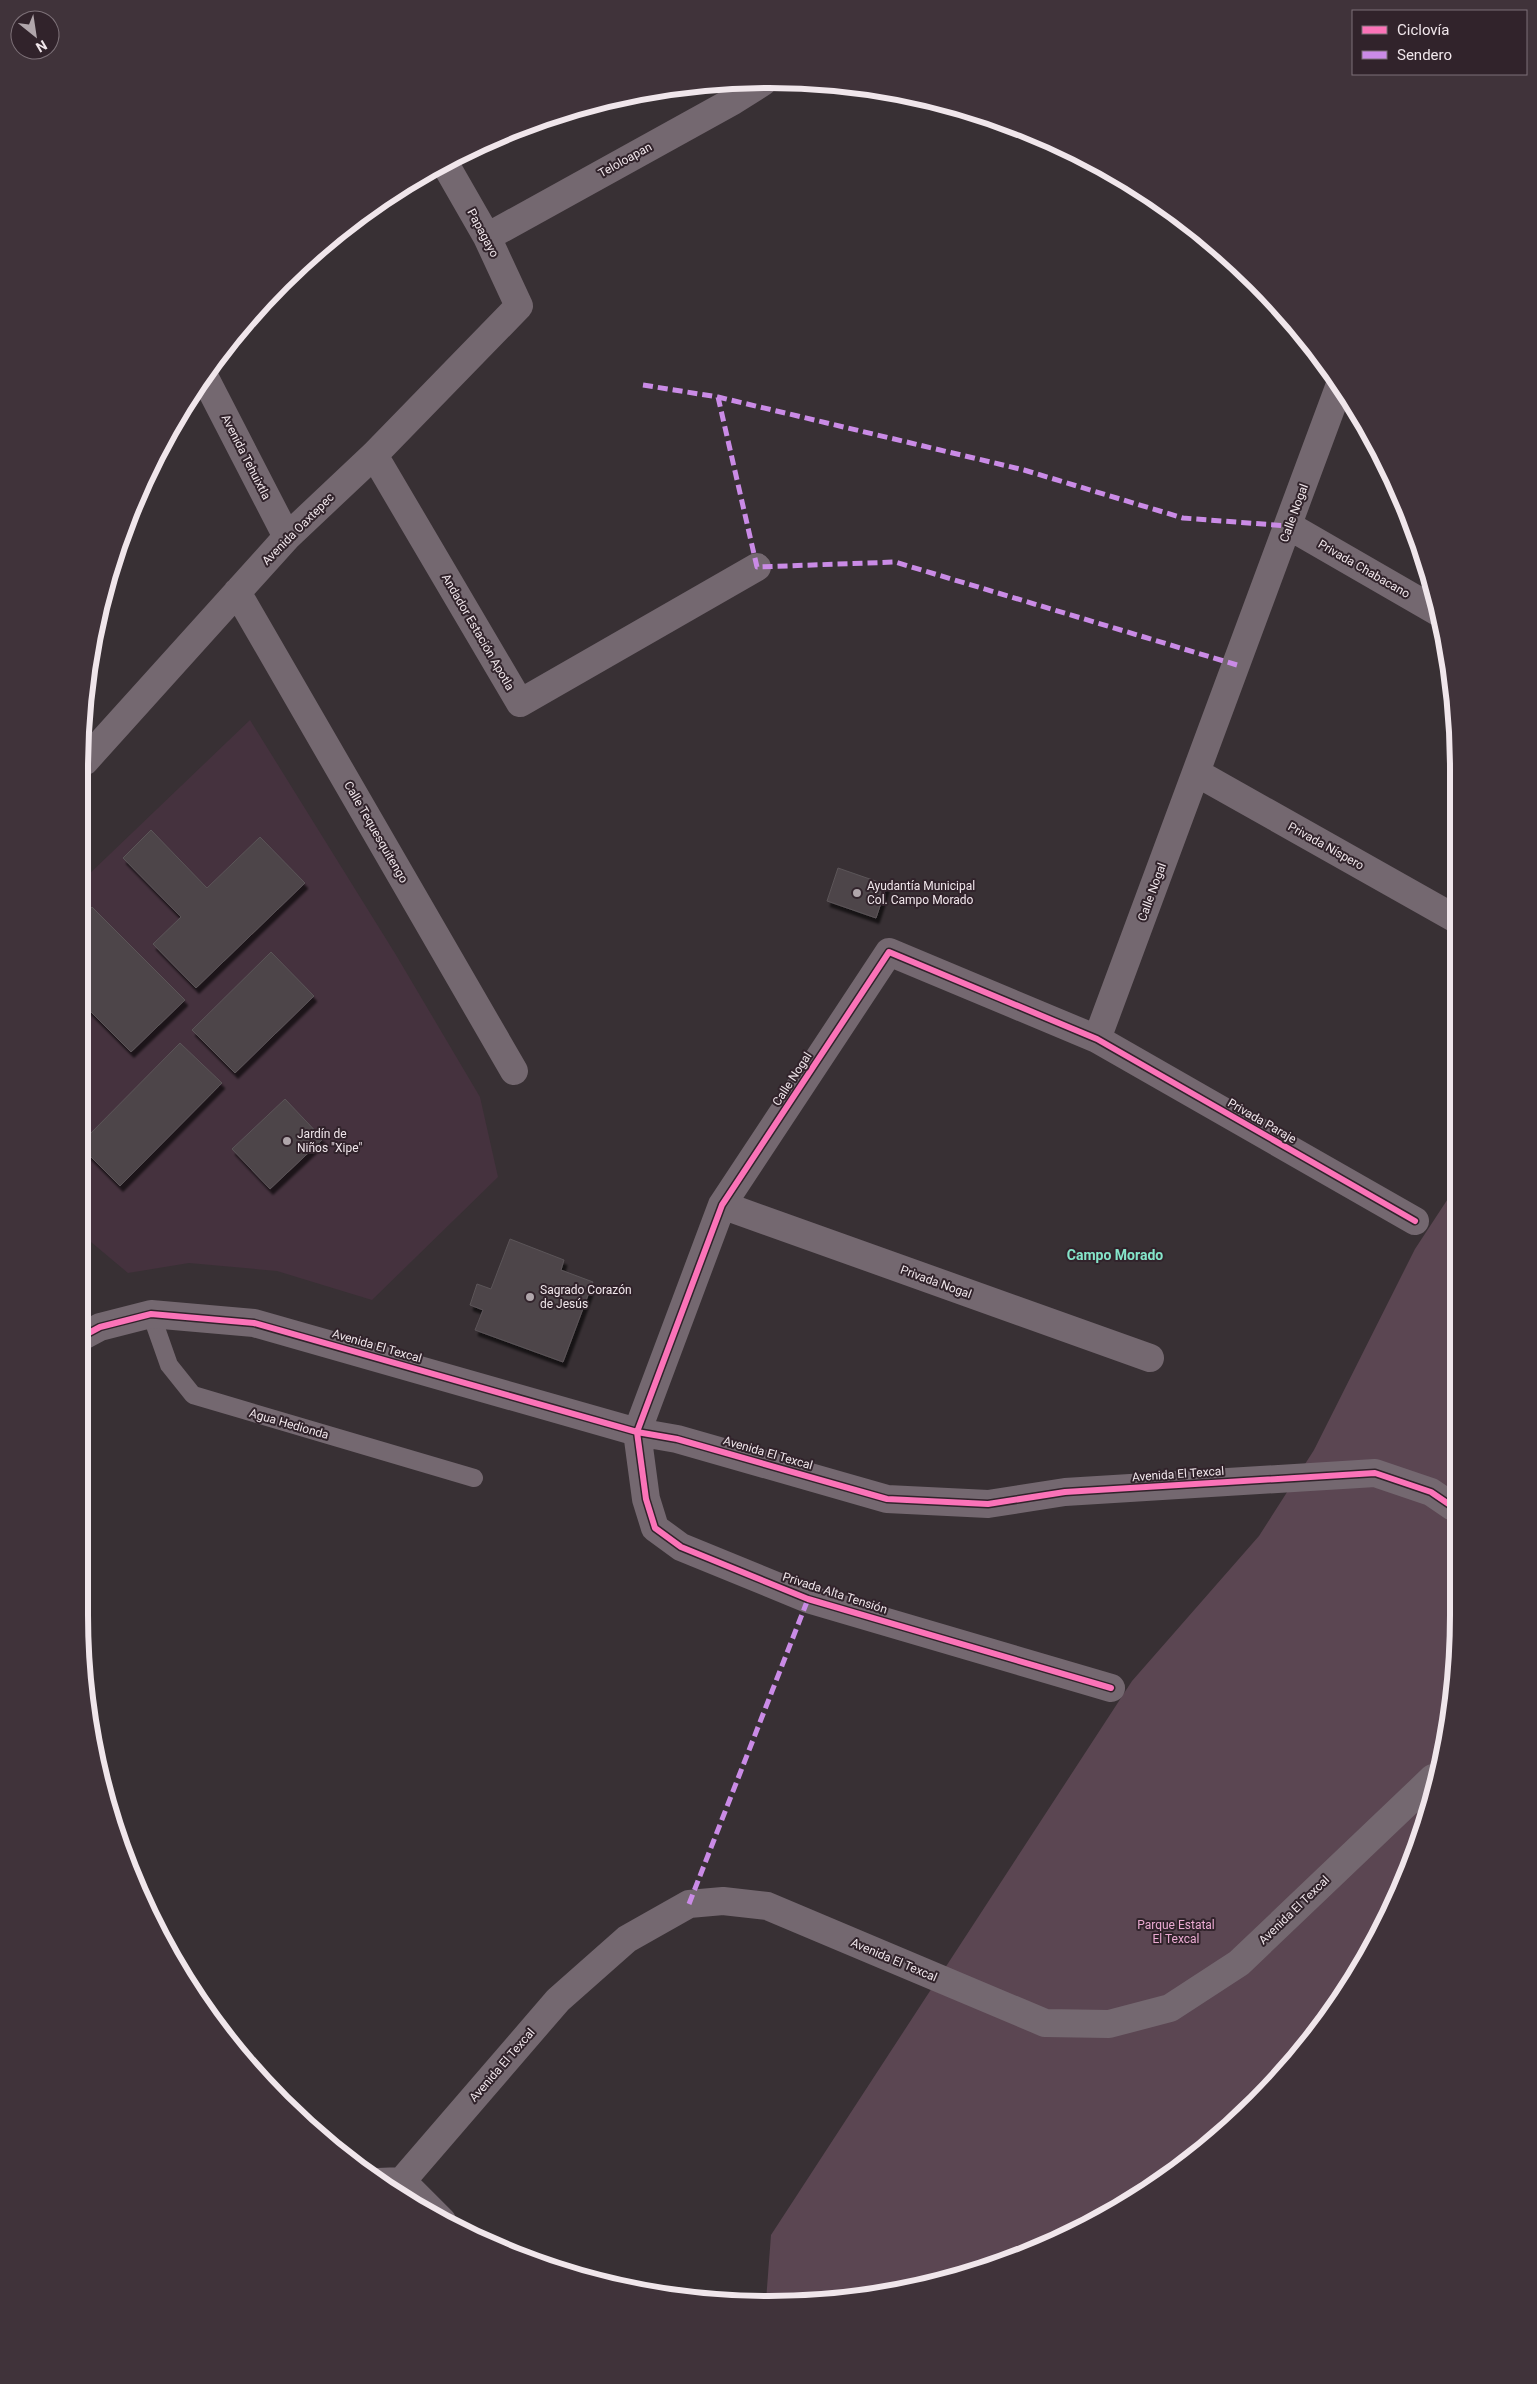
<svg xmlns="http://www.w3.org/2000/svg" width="1537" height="2384" font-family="Roboto,sans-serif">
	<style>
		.built { fill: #45323e }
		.green { fill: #5b4652 }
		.building { fill: #4e444a; stroke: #5b5558; filter: url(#shadow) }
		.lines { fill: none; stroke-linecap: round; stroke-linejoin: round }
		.service { stroke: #746870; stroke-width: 18 }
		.minor { stroke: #746870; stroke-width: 28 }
		.quiet { stroke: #ca8be6; stroke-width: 5; stroke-dasharray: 10 5; stroke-linecap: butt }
		.cycleway-casing { stroke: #31232b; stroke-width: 9 }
		.cycleway { stroke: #fb73b8; stroke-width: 6 }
		.poi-dot { fill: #b0a6ab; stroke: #31232b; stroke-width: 2 }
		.labels { text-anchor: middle; stroke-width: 4; stroke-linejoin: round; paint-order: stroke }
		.street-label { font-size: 12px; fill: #f0e6eb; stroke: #31232b }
		.poi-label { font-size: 12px; fill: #f0e6eb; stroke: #31232b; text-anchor: start }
		.park-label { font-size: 12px; fill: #ebabd2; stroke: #31232b }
		.neighbourhood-label { font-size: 14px; font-weight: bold; fill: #85e5ca; stroke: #31232b }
		.rim { fill: none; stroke: #f0e6eb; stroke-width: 6 }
	</style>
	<defs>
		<filter id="shadow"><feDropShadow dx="3" dy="5.5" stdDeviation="1" flood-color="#0009"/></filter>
	</defs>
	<rect width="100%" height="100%" fill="#383034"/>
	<path class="built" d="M250,720l146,235 84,142 18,80 -126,123 -95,-29 -88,-8 -61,10 -43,-36v-359z"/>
	<path class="green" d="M1455,1188l-3,517 -46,175 -90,156 -60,67 -104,86 -79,45 -126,48 -183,23 2,-4 5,-66 361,-554 127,-145 55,-86 101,-201z"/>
	<path class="building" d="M151,830l56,58 53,-51 45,46 -109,105 -43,-44 28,-27 -58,-59z
		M838,868l49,17 -11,33 -49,-17z
		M92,907l93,93 -54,52 -46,-46v-91z
		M271,952l43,44 -79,77 -43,-43z
		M180,1043l42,40 -102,103 -35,-35v-12z
		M285,1099l38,40 -53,50 -38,-40z
		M510,1239l54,21 -3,10 32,12 -30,80 -88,-32 8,-20 -13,-5 7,-21 14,5z"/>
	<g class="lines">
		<path class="service" d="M151,1314l18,51 24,30 281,83"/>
		<path class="minor" d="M487,237l246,-136 30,-19
			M205,378l82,159
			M374,455l146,248 237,-136
			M1289,526l149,86
			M237,592l277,479
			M85,761l202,-224 87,-82 145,-149 -32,-69 -43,-75
			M1197,773l259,146
			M1097,1039l242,-652
			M722,1205l428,153
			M85,1335l15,-8 51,-13 103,9 383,109 40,7 210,60 101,5 77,-12 310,-19 56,19 22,15
			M1111,1688l-303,-89 -127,-52 -26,-19 -9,-29 -9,-67 85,-227 167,-253 208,87 318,182
			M402,2181l40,40
			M378,2182l24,-1 156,-181 69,-61 62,-35 34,-3 44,5 278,117 64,1 61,-16 69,-45 194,-185"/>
		<path class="quiet" d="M643,385l75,12 306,73 159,48 106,8
			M718,397l39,170 138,-5 342,103
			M102,613l1,1
			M689,1904l119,-305"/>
		<defs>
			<path id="cycleway" d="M85,1335l15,-8 51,-13 103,9 383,109 40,7 210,60 101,5 77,-12 310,-19 56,19 22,15
				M1111,1688l-303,-89 -127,-52 -26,-19 -9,-29 -9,-67 85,-227 167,-253 208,87 318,182"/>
		</defs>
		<use href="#cycleway" class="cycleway-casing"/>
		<use href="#cycleway" class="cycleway"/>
	</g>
	<g class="poi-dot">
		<circle cx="857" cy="893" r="5"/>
		<circle cx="287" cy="1141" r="5"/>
		<circle cx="530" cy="1297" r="5"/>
	</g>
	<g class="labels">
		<g class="street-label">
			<text transform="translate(625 160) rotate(-29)" y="4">Teloloapan</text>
			<text transform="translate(483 233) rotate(62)" y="4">Papagayo</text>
			<text transform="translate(246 457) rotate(63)" y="4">Avenida Tehuixtla</text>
			<text transform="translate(1294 513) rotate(-70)" y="4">Calle Nogal</text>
			<text transform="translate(298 529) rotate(-45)" y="4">Avenida Oaxtepec</text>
			<text transform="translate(1364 569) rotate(30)" y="4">Privada Chabacano</text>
			<text transform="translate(478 632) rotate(60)" y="4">Andador Estación Apotla</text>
			<text transform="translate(376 832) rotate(60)" y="4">Calle Tequesquitengo</text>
			<text transform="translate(1326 846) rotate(29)" y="4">Privada Níspero</text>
			<text transform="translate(1152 892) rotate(-70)" y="4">Calle Nogal</text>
			<text transform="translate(792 1079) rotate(-57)" y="4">Calle Nogal</text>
			<text transform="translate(1262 1121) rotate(30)" y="4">Privada Paraje</text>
			<text transform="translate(936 1282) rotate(20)" y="4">Privada Nogal</text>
			<text transform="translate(377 1346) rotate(16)" y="4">Avenida El Texcal</text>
			<text transform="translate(289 1424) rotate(16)" y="4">Agua Hedionda</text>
			<text transform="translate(768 1453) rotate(16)" y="4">Avenida El Texcal</text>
			<text transform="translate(1178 1474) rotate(-4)" y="4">Avenida El Texcal</text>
			<text transform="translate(835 1593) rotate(18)" y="4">Privada Alta Tensión</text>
			<text transform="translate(1294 1910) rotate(-44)" y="4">Avenida El Texcal</text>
			<text transform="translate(894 1960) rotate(23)" y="4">Avenida El Texcal</text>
			<text transform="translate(502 2065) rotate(-49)" y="4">Avenida El Texcal</text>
		</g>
		<g class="poi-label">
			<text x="867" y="890">Ayudantía Municipal<tspan x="867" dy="14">Col. Campo Morado</tspan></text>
			<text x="297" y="1138">Jardín de<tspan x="297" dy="14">Niños "Xipe"</tspan></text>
			<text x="540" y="1294">Sagrado Corazón<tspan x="540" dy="14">de Jesús</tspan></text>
		</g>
		<g class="park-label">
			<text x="1176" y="1929">Parque Estatal<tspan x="1176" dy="14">El Texcal</tspan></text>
		</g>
		<g class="neighbourhood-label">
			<text x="1115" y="1260">Campo Morado</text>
		</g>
	</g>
	<path d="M0 0H1537V2384H0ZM769 88H769A681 681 0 0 1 1450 769V1615A681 681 0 0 1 769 2296H769A681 681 0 0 1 88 1615V769A681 681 0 0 1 769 88Z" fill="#40333a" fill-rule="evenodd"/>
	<path class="rim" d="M769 88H769A681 681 0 0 1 1450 769V1615A681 681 0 0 1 769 2296H769A681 681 0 0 1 88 1615V769A681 681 0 0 1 769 88Z"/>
	<rect x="1352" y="10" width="175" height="65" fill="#31232b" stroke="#7d7178"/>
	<rect x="1362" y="26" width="25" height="8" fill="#fb73b8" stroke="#7d7178"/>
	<text x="1397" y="35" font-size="15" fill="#f0e6eb">Ciclovía</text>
	<rect x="1362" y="51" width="25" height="8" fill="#ca8be6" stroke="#7d7178"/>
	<text x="1397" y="60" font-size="15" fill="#f0e6eb">Sendero</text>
	<g transform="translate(35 35) rotate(150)"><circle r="24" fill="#31232b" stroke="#7d7178"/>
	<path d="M0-4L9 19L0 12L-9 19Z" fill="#b0a6ab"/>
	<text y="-8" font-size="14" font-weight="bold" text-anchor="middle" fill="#f0e6eb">N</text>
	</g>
</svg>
